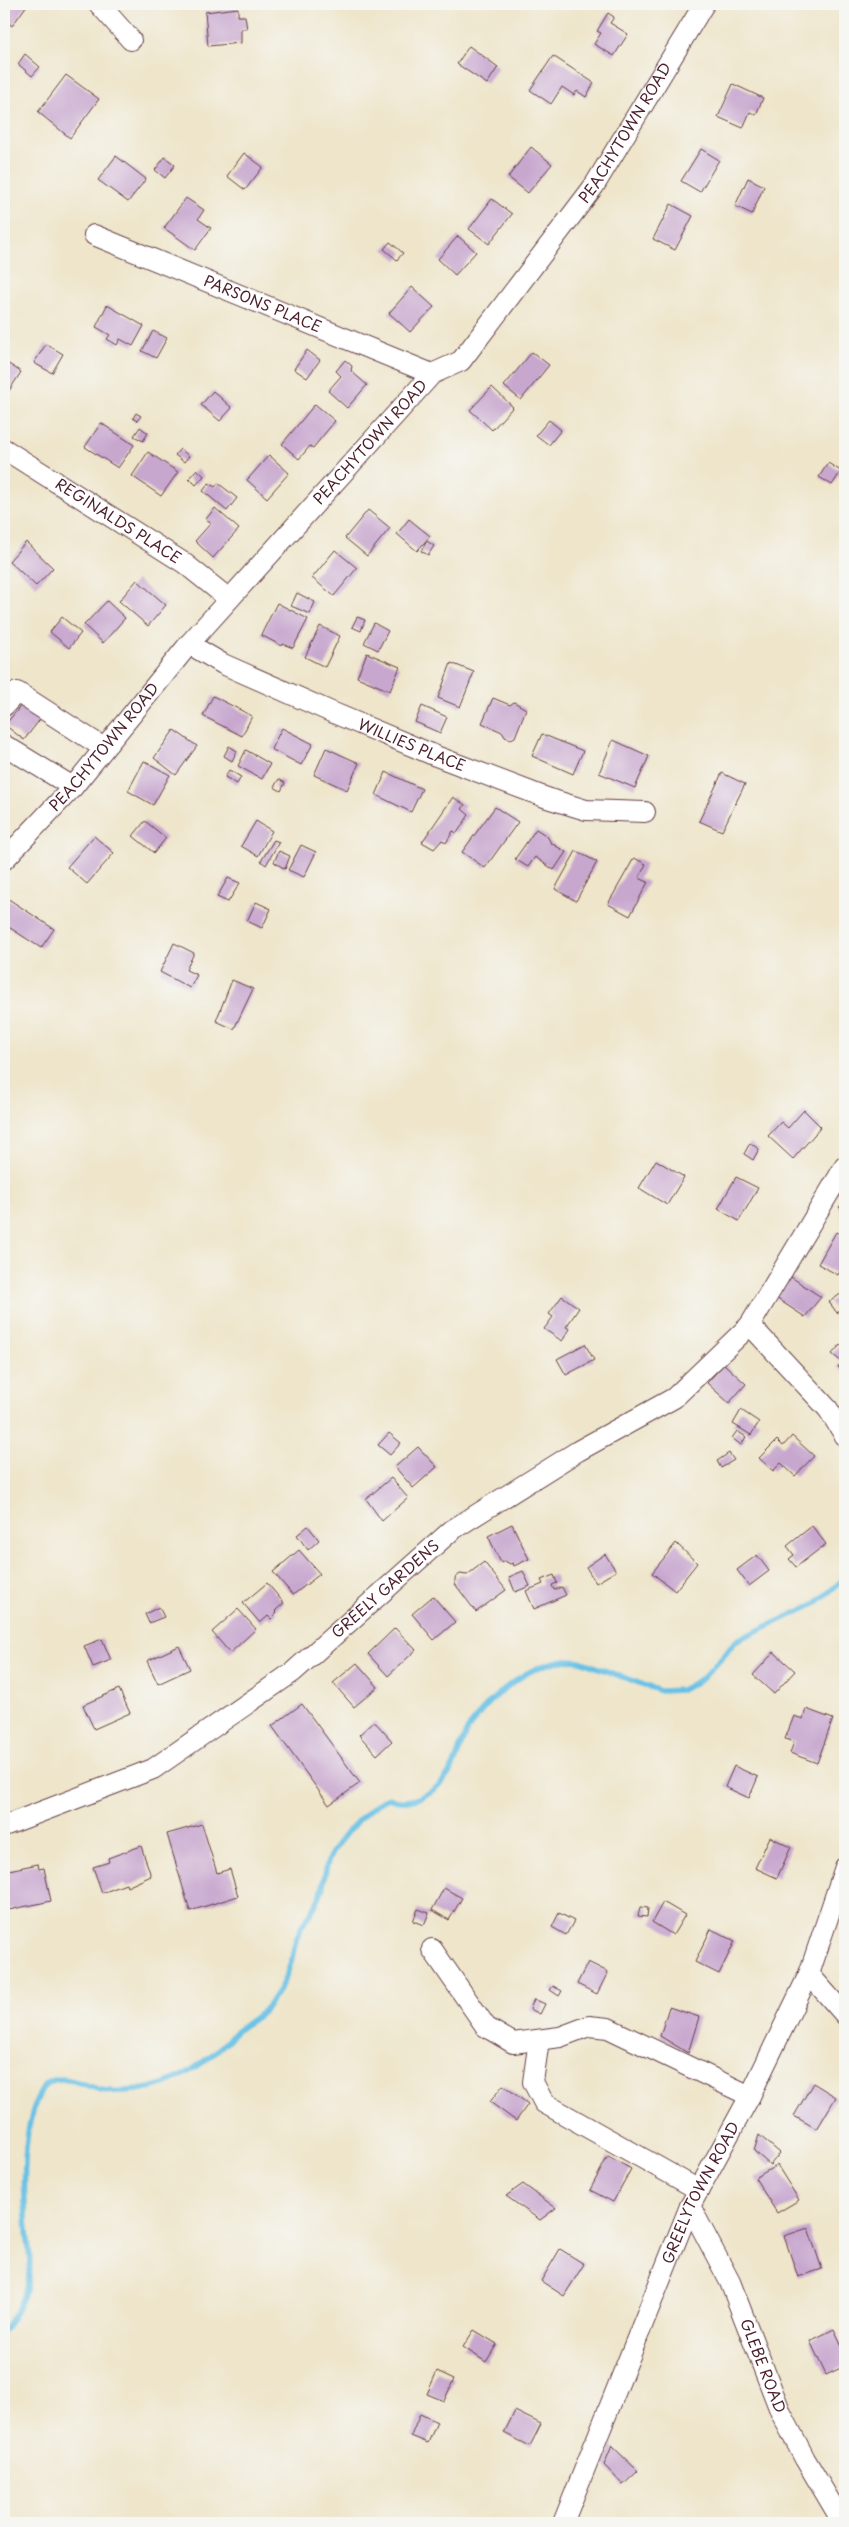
<svg xmlns="http://www.w3.org/2000/svg" width="849" height="2527" font-family="'Playpen Sans',sans-serif">
	<style>
		.lines { fill: none; stroke-linecap: round; stroke-linejoin: round }
		.stream { stroke: #67c1e5; stroke-width: 5.5 }
		.building { fill: #c8a7cf }
		.minor-casing { stroke: #633d43; stroke-width: 22 }
		.minor { stroke: #fff; stroke-width: 20 }
		.labels { text-anchor: middle; stroke-width: 4; stroke-linejoin: round; paint-order: stroke }
		.street-label { font-size: 15px; fill: #4a1f2b; stroke: #f6f6f2 }
	</style>
	<rect width="100%" height="100%" fill="#f6f6f2"/>
	<filter id="ink" filterUnits="userSpaceOnUse"><feTurbulence type="fractalNoise" baseFrequency=".02" numOctaves="2"/><feDisplacementMap in="SourceGraphic" scale="10" xChannelSelector="R" yChannelSelector="G"/><feConvolveMatrix kernelMatrix="1 2 1 2 8 2 1 2 1" color-interpolation-filters="sRGB"/></filter>
	<filter id="wash" filterUnits="userSpaceOnUse"><feTurbulence type="fractalNoise" baseFrequency=".0096" numOctaves="4" result="noise"/><feDisplacementMap in="SourceGraphic" scale="20" xChannelSelector="R" yChannelSelector="G"/><feGaussianBlur stdDeviation="1.12" result="paint"/><feColorMatrix in="noise" values="0 0 0 0 0 0 0 0 0 0 0 0 0 0 0 0 0 1.4 0 .05"/><feComposite in="paint" operator="in"/></filter>
	<g filter="url(#wash)">
		<rect width="100%" height="100%" fill="#eee5ca"/>
		<g class="lines">
			<path class="stream" d="M4,2330c11,-15 22,-35 25,-54 3,-15 -1,-31 -2,-46 -4,-39 -6,-108 16,-142 14,-21 45,1 64,3 10,1 20,0 30,-1 41,-4 72,-30 99,-58 8,-8 19,-13 27,-21 11,-10 23,-32 27,-46 4,-11 4,-23 9,-33 6,-13 16,-23 21,-36 5,-12 4,-26 9,-37 8,-19 41,-54 60,-61 20,10 47,-6 59,-23 11,-14 11,-34 22,-49 23,-33 68,-71 110,-65l80,30 21,-1 22,-12 34,-38 78,-36 30,-26"/>
		</g>
		<g id="blocks">
			<path class="building" d="M4,4l23,1 -15,21 -8,-7z
				M238,8v8h7l2,13h-6v14l-33,3 -3,-34z
				M608,13l6,4 -4,6 18,11 -14,22 -20,-12 7,-11 -4,-2z
				M469,46l29,21 -11,17 -30,-20z
				M25,54l15,13 -8,9 -14,-12z
				M553,56l41,27 -8,14 -9,-6 -3,4 -12,-8 -11,17 -21,-14z
				M66,75l33,24 -29,39 -32,-26z
				M733,84l30,14 -7,17 -6,-3 -7,16 -25,-11z
				M531,147l21,17 -24,29 -20,-16z
				M701,149l18,11 -19,32 -19,-11z
				M244,153l19,14 -18,23 -18,-14z
				M116,156l30,23 -18,23 -30,-22z
				M165,157l10,8 -10,13 -10,-8z
				M748,178l16,8 -12,28 -17,-8z
				M186,198l18,12 -6,9 13,9 -16,22 -31,-22z
				M492,199l20,15 -23,30 -20,-15z
				M671,204l22,12 -18,34 -22,-11z
				M458,236l18,16 -21,23 -17,-16z
				M390,242l13,11 -6,7 -13,-11z
				M412,287l22,20 -24,25 -21,-19z
				M107,305l37,21 -11,20 -13,-7 -3,6 -10,-6 3,-4 -14,-8z
				M153,331l14,7 -11,20 -14,-7z
				M46,344l17,10 -11,19 -18,-10z
				M307,350l13,10 -13,18 -13,-9z
				M532,352l17,13 -28,35 -17,-14z
				M345,360l7,6 -1,5 16,14 -20,23 -19,-17 13,-15 -5,-5z
				M4,361l17,11 -14,22 -3,-2z
				M492,387l21,20 -21,23 -22,-20z
				M213,391l19,17 -12,13 -19,-16z
				M315,404l20,17 -22,27 -3,-2 -11,13 -17,-15z
				M136,413l5,3 -4,5 -4,-3z
				M549,420l12,10 -12,15 -13,-10z
				M101,423l33,22 -16,23 -33,-21z
				M140,427l8,6 -5,8 -9,-5z
				M180,449l9,7 -5,6 -9,-7z
				M148,452l30,20 -17,24 -29,-20z
				M269,455l20,18 -22,25 -20,-18z
				M828,463l13,8 -9,14 -13,-8z
				M197,469l7,7 -8,9 -7,-7z
				M209,483l6,4 3,-4 19,15 -10,13 -24,-20z
				M215,508l24,21 -26,29 -18,-17 16,-18 -5,-4z
				M368,510l22,18 -23,28 -22,-18z
				M409,519l21,17 -13,15 -20,-17z
				M427,541l7,5 -6,9 -7,-4z
				M26,542l27,26 -17,18 -27,-25z
				M335,550l22,18 -23,28 -22,-18z
				M137,580l29,25 -18,21 -29,-25z
				M297,593l18,9 -5,12 -19,-8z
				M107,601l18,17 -22,25 -19,-18z
				M277,603l31,16 -15,29 -10,-4 -1,2 -21,-11z
				M62,617l19,16 -12,15 -19,-16z
				M357,617l8,3 -4,11 -9,-4z
				M374,623l14,8 -10,19 -14,-7z
				M320,626l20,10 -15,31 -20,-10z
				M367,653l33,14 -10,24 -33,-14z
				M451,663l23,9 -14,35 -22,-9z
				M213,696l39,20 -10,20 -39,-20z
				M493,698l17,7 4,-3 12,7 -11,28 -4,2 -6,-2 -3,-5 -20,-9z
				M23,703l18,15 -17,22 -19,-15z
				M422,706l25,11 -7,16 -25,-11z
				M282,728l31,16 -12,21 -30,-16z
				M174,730l23,16 -21,29 -22,-17z
				M542,734l41,17 -10,23 -41,-18z
				M613,740l36,16 -14,32 -36,-15z
				M229,746l8,5 -5,10 -8,-5z
				M326,748l33,15 -12,27 -33,-15z
				M246,750l24,14 -8,15 -24,-13z
				M144,761l26,14 -17,30 -25,-14z
				M229,770l12,7 -4,7 -12,-7z
				M386,772l36,17 -11,23 -35,-17z
				M722,773l23,11 -23,47 -23,-10z
				M279,779l6,4 -4,8 -7,-4z
				M453,797l12,8 -3,4 7,6 -12,18 -4,-2 -7,12 -4,-3 -8,9 -12,-7z
				M495,807l23,15 -33,46 -23,-16z
				M145,821l21,17 -12,15 -21,-17z
				M256,821l16,10 -14,25 -17,-10z
				M536,829l11,7 4,7 15,9 -12,18 -19,-13 -7,10 -13,-8z
				M94,836l20,17 -27,31 -20,-17z
				M274,840l5,2 -13,23 -5,-4z
				M301,845l15,7 -12,25 -16,-7z
				M279,851l11,5 -5,13 -11,-7z
				M576,851l21,11 -21,39 -21,-12z
				M634,858l12,6 -7,14 9,4 -18,34 -22,-12z
				M228,878l12,5 -12,19 -11,-5z
				M4,896l50,33 -13,19 -37,-24z
				M256,902l15,7 -9,19 -15,-7z
				M174,943l20,10 -8,17 11,5 -7,13 -30,-16z
				M232,980l21,9 -19,40 -18,-8z
				M804,1110l17,17 -28,32 -25,-23 13,-14 7,6z
				M750,1143l9,6 -6,11 -9,-6z
				M656,1160l28,17 -17,28 -28,-17z
				M736,1177l22,11 -19,33 -21,-12z
				M845,1189v25l-6,-7 6,-5 -6,-7z
				M836,1232l9,5v25l-7,13 -20,-11z
				M791,1277l30,20 -16,20 -29,-19z
				M845,1291v16l-8,6 -8,-11z
				M562,1296l17,12 -13,19 4,2 -8,12 -18,-12 9,-12 -4,-3z
				M585,1344l9,16 -28,15 -9,-16z
				M840,1345l5,4v24l-7,-6 4,-5 -10,-8z
				M724,1364l22,20 -17,19 -22,-20z
				M741,1410l18,12 -8,13 -18,-11z
				M737,1431l9,6 -5,8 -9,-7z
				M389,1433l12,10 -11,12 -12,-10z
				M792,1436l22,20 -19,20 -14,-13 -8,8 -14,-13 18,-18 6,6z
				M418,1447l19,20 -24,21 -18,-21z
				M729,1453l5,7 -13,8 -4,-7z
				M391,1478l17,20 -26,23 -16,-22z
				M512,1524l17,35 -15,7 -1,-3 -3,1 -5,-3 -4,2 -13,-27z
				M308,1526l11,14 -11,10 -11,-15z
				M812,1526l14,18 -30,23 -7,-8 5,-4 -7,-9z
				M676,1543l21,20 -22,28 -23,-18z
				M299,1550l21,24 -27,21 -20,-23z
				M605,1554l11,17 -20,12 -10,-16z
				M757,1555l12,16 -20,15 -12,-16z
				M484,1562l22,28 -30,22 -21,-28v-6l5,-4 7,1z
				M523,1571l7,15 -15,6 -6,-15z
				M554,1575l3,8 -5,2 2,5 8,-3 4,8 -32,14 -8,-18 17,-7 -2,-4z
				M267,1583l17,20 -9,8 2,2 -6,6 -3,-3 -8,7 -17,-20z
				M433,1596l22,26 -21,18 -22,-26z
				M159,1607l5,10 -15,6 -4,-9z
				M238,1609l18,20 -26,24 -18,-21z
				M395,1628l21,22 -28,26 -20,-22z
				M102,1639l9,21 -18,7 -9,-21z
				M179,1646l11,23 -32,15 -11,-23z
				M774,1652l21,19 -21,23 -21,-19z
				M357,1663l21,24 -24,20 -21,-24z
				M119,1689l11,24 -36,16 -11,-24z
				M302,1704l58,79 -31,22 -57,-79z
				M806,1709l27,10 -16,44 -27,-10 4,-11 -9,-3 9,-23 9,3z
				M374,1721l18,20 -15,14 -18,-20z
				M734,1766l24,11 -9,21 -24,-11z
				M202,1824l15,49 13,-4 8,27 -48,15 -23,-77z
				M770,1837l21,10 -14,31 -22,-10z
				M141,1846l10,30 -24,11 -1,-3 -24,9 -9,-26 16,-5 -1,-4z
				M38,1864l1,5 5,-1 7,33 -47,10v-40z
				M444,1888l18,10 -13,22 -17,-10z
				M663,1902l22,13 -12,20 -21,-13z
				M640,1907l8,1 -1,9 -9,-1z
				M418,1909l11,4 -5,12 -11,-4z
				M559,1913l15,8 -8,14 -14,-8z
				M711,1929l24,12 -16,33 -24,-12z
				M588,1962l20,10 -11,22 -20,-10z
				M553,1986l9,5 -3,5 -9,-6z
				M534,1999l11,5 -5,10 -10,-5z
				M669,2007l30,10 -11,36 -28,-17z
				M813,2083l23,14 -19,32 -23,-13z
				M503,2085l25,19 -12,17 -26,-19z
				M759,2135l21,18 -10,12 -16,-14z
				M608,2156l23,13 -18,33 -23,-12z
				M777,2165l22,35 -22,13 -22,-35z
				M523,2184l33,24 -16,12 -34,-24z
				M808,2228l14,41 -24,8 -14,-41z
				M560,2249l24,15 -20,32 -23,-15z
				M834,2329l11,23v14l-19,9 -16,-34z
				M474,2330l23,14 -11,18 -23,-15z
				M437,2371l17,8 -10,22 -17,-7z
				M515,2411l26,13 -11,22 -26,-13z
				M420,2414l17,8 -9,21 -17,-7z
				M612,2446l26,25 -15,14 -19,-20z"/>
		</g>
	</g>
	<g filter="url(#ink)">
		<use href="#blocks" fill-opacity="0" stroke="#633d43" stroke-width="1"/>
		<g class="lines">
			<defs>
				<g id="minor">
					<path d="M99,4l32,36"/>
					<path id="s1" d="M94,235l338,139"/>
					<path id="s2" d="M4,449l180,114 45,36"/>
					<path id="s3" d="M189,644l34,20 106,47 107,45 111,42 39,12 59,2"/>
					<path d="M4,706l13,-14 87,56"/>
					<path d="M4,745l69,42"/>
					<path id="s4" d="M4,860l69,-73 116,-143 243,-270 29,-13 133,-175 110,-182"/>
					<path d="M845,1166l-95,159 78,84 17,27"/>
					<path id="s5" d="M4,1826l149,-57 140,-97 159,-142 126,-79 96,-53 76,-73"/>
					<path d="M432,1949l54,78 27,16 47,-6 29,-11 19,2 142,68"/>
					<path d="M809,1974l36,41"/>
					<path d="M539,2040l-6,42 11,21 155,87"/>
					<path id="s6" d="M690,2206l40,76 51,131 24,46 38,64"/>
					<path id="s7" d="M563,2523l127,-317 60,-110 59,-122 36,-107"/>
				</g>
			</defs>
			<use href="#minor" class="minor-casing"/>
			<use href="#minor" class="minor"/>
		</g>
	</g>
	<g class="labels">
		<g class="street-label">
			<text dy="5" stroke="none"><textPath href="#s4" startOffset="961">PEACHYTOWN ROAD</textPath></text>
			<text dy="5" stroke="none"><textPath href="#s1" startOffset="182">PARSONS PLACE</textPath></text>
			<text dy="5" stroke="none"><textPath href="#s4" startOffset="556">PEACHYTOWN ROAD</textPath></text>
			<text dy="5" stroke="none"><textPath href="#s2" startOffset="135">REGINALDS PLACE</textPath></text>
			<text dy="5" stroke="none"><textPath href="#s3" startOffset="245">WILLIES PLACE</textPath></text>
			<text dy="5" stroke="none"><textPath href="#s4" startOffset="151">PEACHYTOWN ROAD</textPath></text>
			<text dy="5" stroke="none"><textPath href="#s5" startOffset="454">GREELY GARDENS</textPath></text>
			<text dy="5" stroke="none"><textPath href="#s7" startOffset="358">GREELYTOWN ROAD</textPath></text>
			<text dy="5" stroke="none"><textPath href="#s6" startOffset="176">GLEBE ROAD</textPath></text>
		</g>
	</g>
	<rect width="849" height="2527" fill="none" stroke="#f6f6f2" stroke-width="20"/>
</svg>
